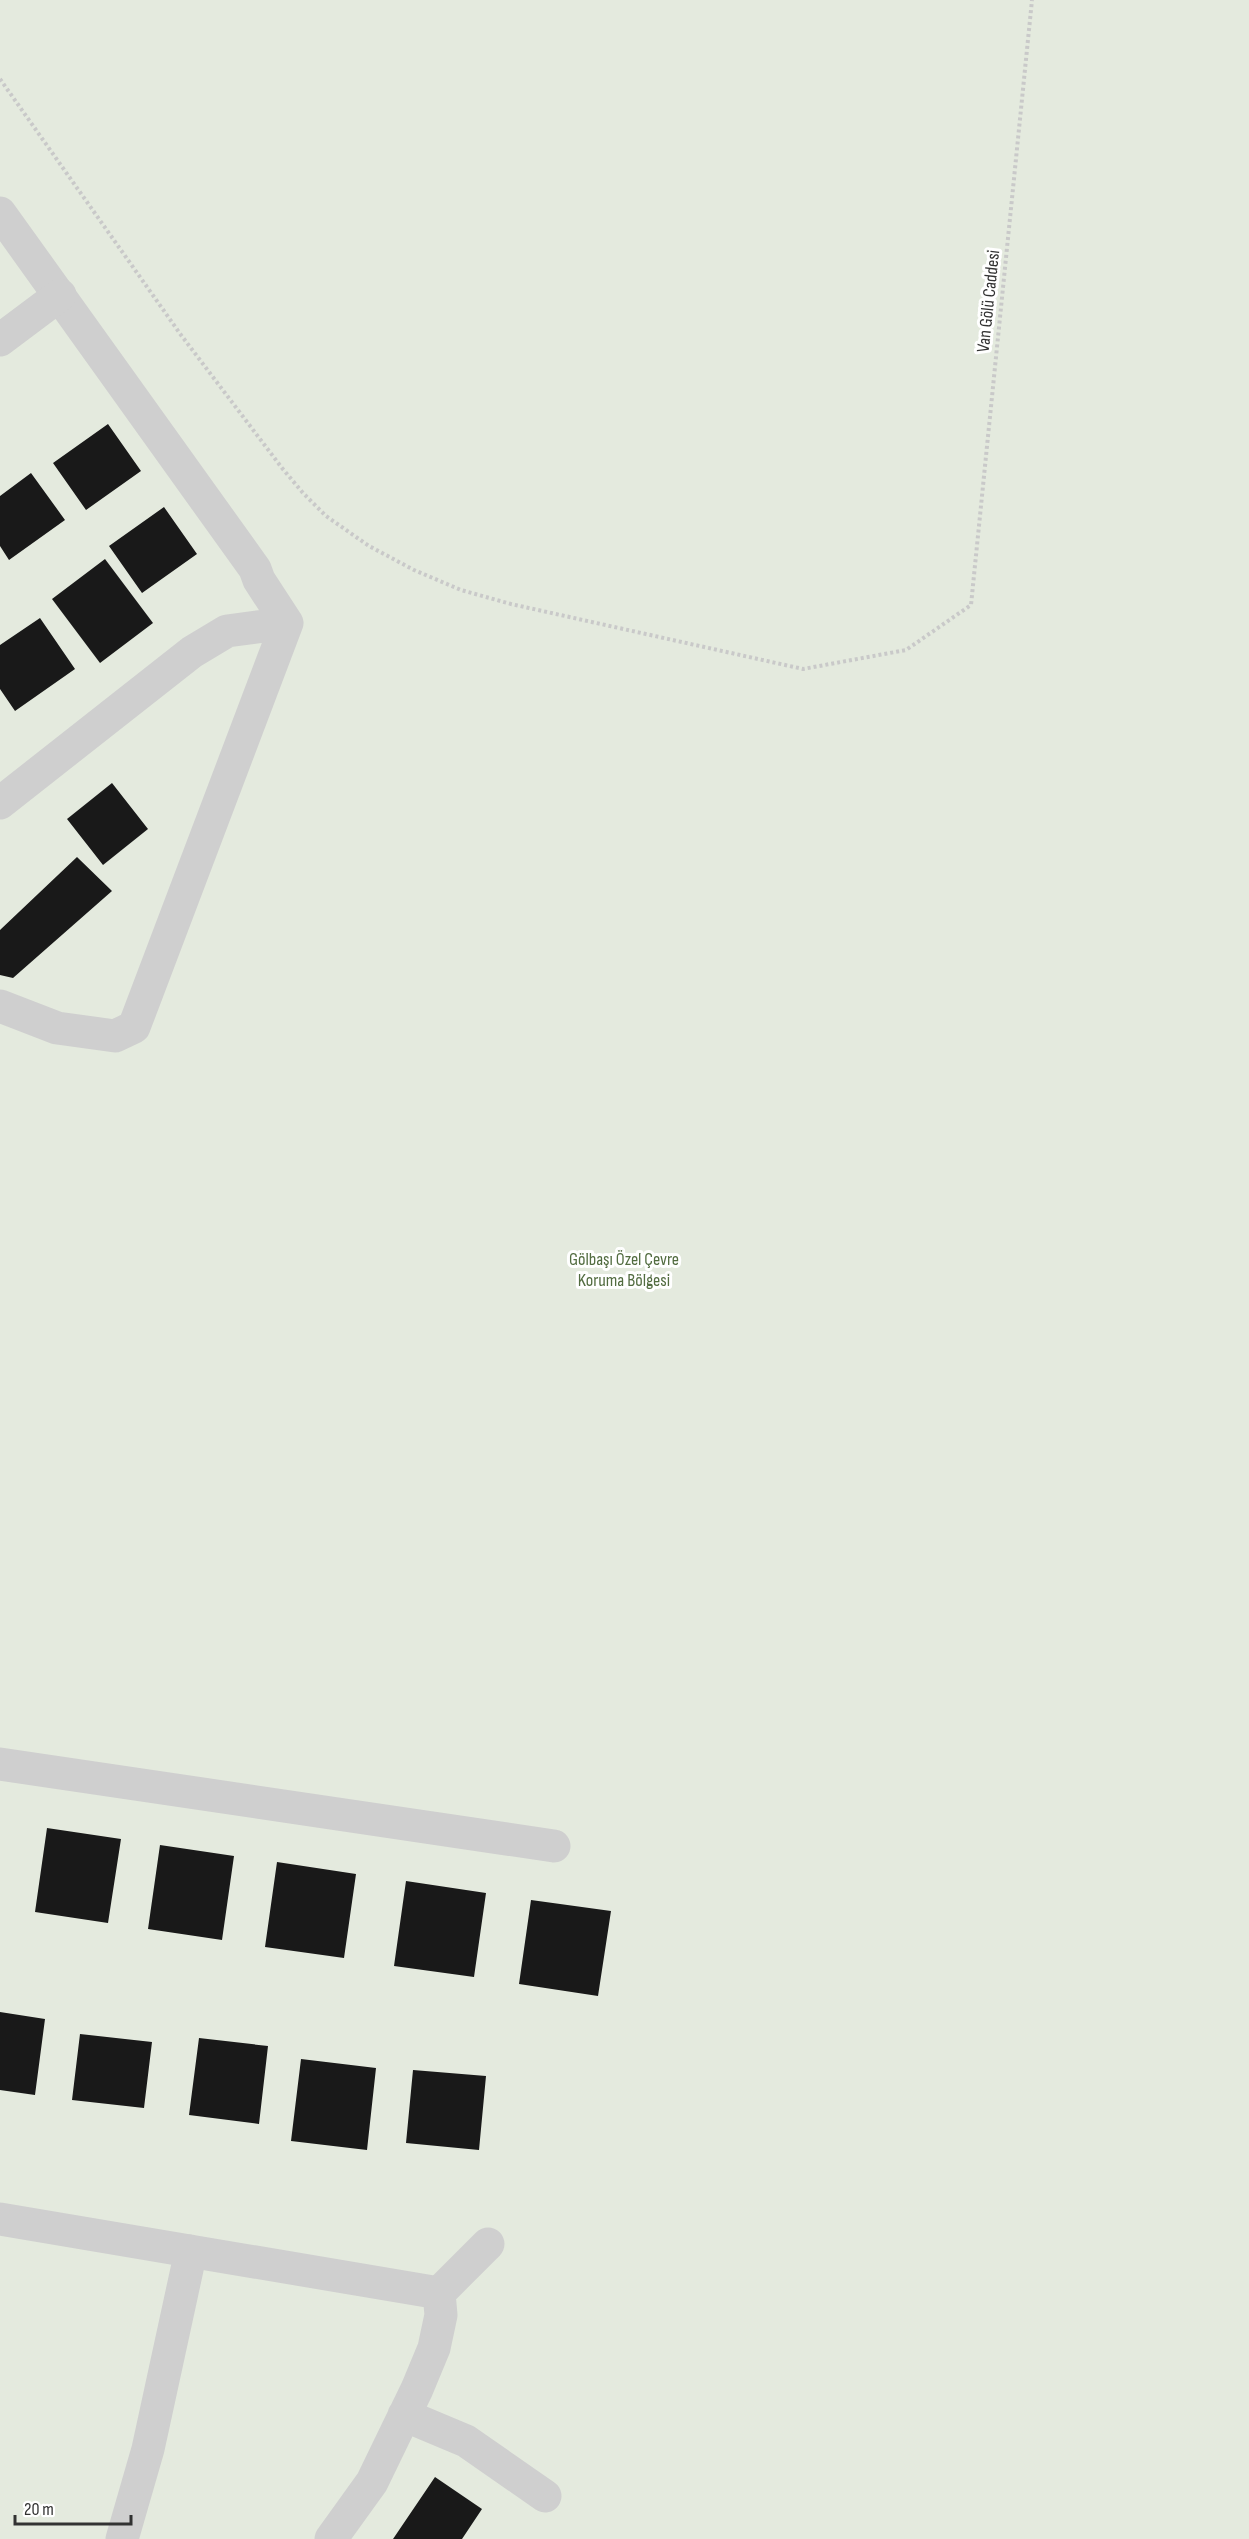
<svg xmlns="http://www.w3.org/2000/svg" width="1249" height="2539" font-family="'Sofia Sans Condensed',sans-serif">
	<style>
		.green { fill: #e4eade }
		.building { fill: #191919 }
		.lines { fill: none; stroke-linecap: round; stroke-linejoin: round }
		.path { stroke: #c9c9c9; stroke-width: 4; stroke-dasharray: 3 3; stroke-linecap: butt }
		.minor { stroke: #cfcfcf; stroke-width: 33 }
		.tertiary { stroke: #cfcfcf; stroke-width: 33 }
		.labels { text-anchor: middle; stroke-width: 6; stroke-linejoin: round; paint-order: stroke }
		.street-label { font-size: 18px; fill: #323232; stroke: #fff }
		.park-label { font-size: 18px; fill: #526c40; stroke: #fff }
	</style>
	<rect width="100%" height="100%" fill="#fff"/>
	<path class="green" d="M0,0h1249v2539h-1249z"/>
	<path class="building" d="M108,424l33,47 -55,39 -33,-47z
		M31,473l34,47 -56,40 -9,-14v-50z
		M164,507l33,47 -55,39 -33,-47z
		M105,559l48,64 -53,40 -48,-64z
		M40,618l35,51 -60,42 -15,-22v-44z
		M112,783l36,46 -45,36 -36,-46z
		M77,857l35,34 -99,87 -13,-3v-45z
		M47,1828l74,11 -13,84 -73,-11z
		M160,1845l74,11 -12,84 -74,-11z
		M277,1862l79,12 -12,84 -79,-11z
		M406,1881l80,12 -12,84 -80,-11z
		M531,1900l80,11 -13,85 -79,-12z
		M0,2012l45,7 -10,76 -35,-5z
		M80,2034l72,8 -8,66 -72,-8z
		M199,2038l69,8 -9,78 -70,-9z
		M301,2059l75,9 -9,82 -76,-9z
		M413,2070l73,6 -7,74 -73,-7z
		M435,2477l47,32 -20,30h-69z"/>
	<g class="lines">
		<path class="path" d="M0,79l181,256 101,133 21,25 23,23 43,30 45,24 47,20 50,14 292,65 103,-19 65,-45 61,-605"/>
		<path class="minor" d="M0,213l255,356 4,11 28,43 -153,404 -19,9 -58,-8 -57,-22
			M0,803l192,-151 35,-21 60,-8
			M0,1764l554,82
			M0,2219l439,74 49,-49
			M404,2415l62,26 79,55
			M122,2539l26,-90 43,-198
			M331,2539l41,-57 45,-93 17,-41 7,-33 -2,-22"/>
		<path class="tertiary" d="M0,340l60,-45"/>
	</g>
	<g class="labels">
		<g class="street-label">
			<text transform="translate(988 301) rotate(-84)" y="6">Van Gölü Caddesi</text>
		</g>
		<g class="park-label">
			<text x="624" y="1265">Gölbaşı Özel Çevre<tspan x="624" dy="21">Koruma Bölgesi</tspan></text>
		</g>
	</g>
	<path d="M15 2515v9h116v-9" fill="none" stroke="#323232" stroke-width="3"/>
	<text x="24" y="2515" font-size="18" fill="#323232" stroke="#ffffff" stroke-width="4.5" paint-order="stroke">20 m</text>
</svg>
